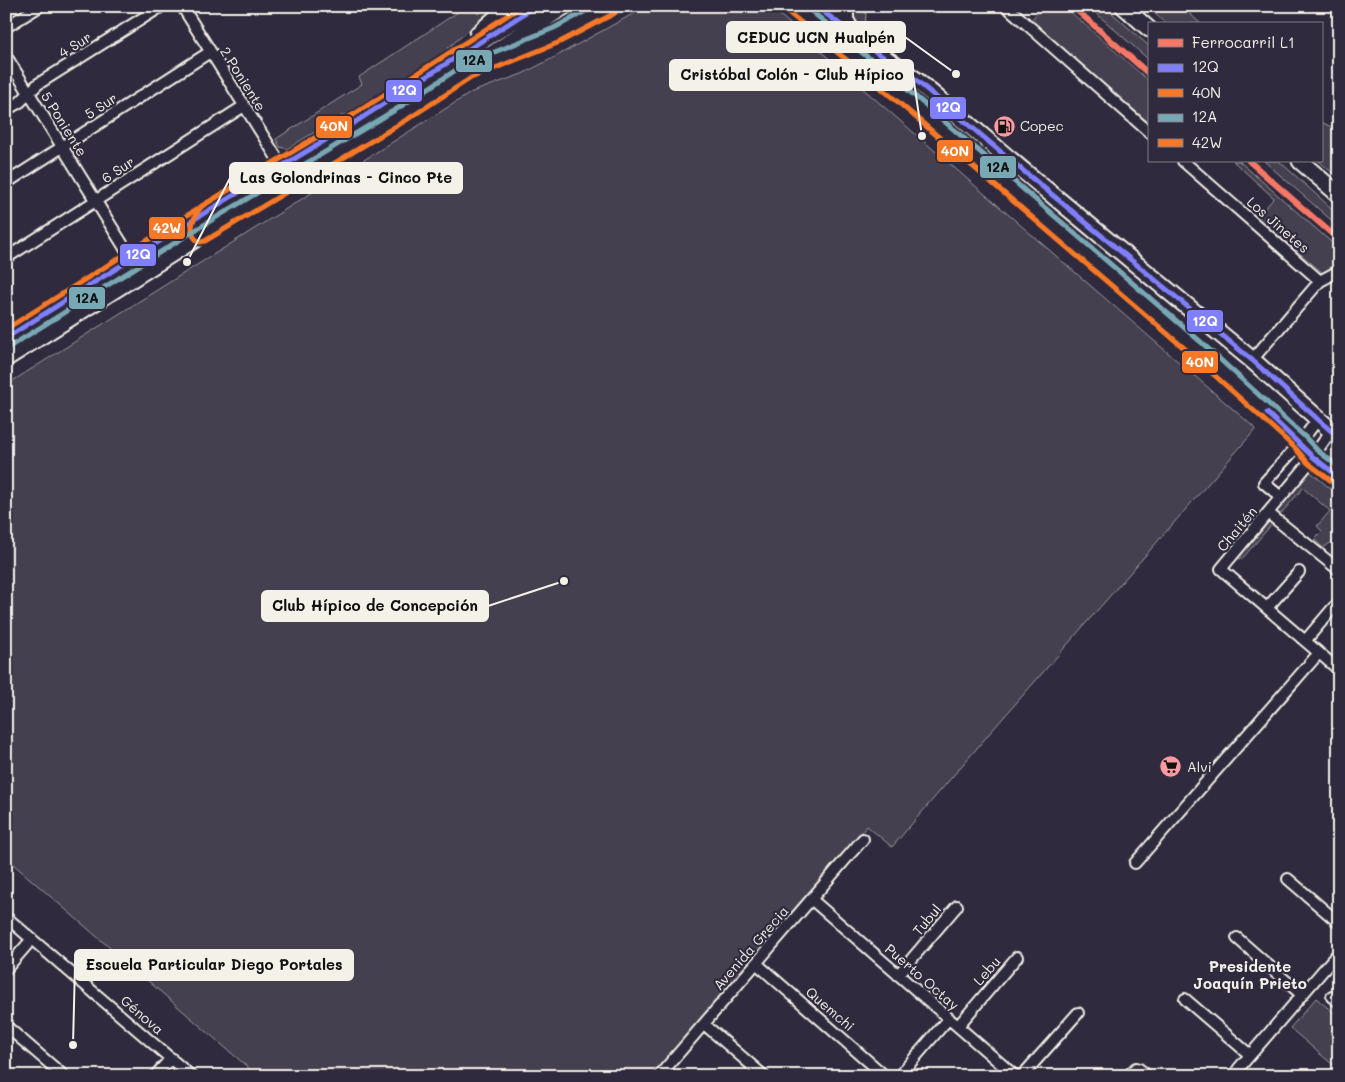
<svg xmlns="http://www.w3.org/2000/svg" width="1345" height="1082" font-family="Mali,sans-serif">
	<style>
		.green { fill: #454050; stroke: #9c989c }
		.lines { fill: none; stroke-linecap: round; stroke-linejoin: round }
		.street-casing { stroke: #f4f1e8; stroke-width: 14 }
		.secondary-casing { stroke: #f4f1e8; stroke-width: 19 }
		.primary-casing { stroke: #f4f1e8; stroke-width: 20 }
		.street { stroke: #2f2a3d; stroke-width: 10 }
		.secondary { stroke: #2f2a3d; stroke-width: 15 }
		.primary { stroke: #2f2a3d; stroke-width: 16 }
		.bus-1-casing { stroke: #2f2a3d; stroke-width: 9 }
		.bus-2-casing { stroke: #2f2a3d; stroke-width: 9 }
		.bus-3-casing { stroke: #2f2a3d; stroke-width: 9 }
		.bus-4-casing { stroke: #2f2a3d; stroke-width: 9 }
		.bus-1 { stroke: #8080ff; stroke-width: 5 }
		.bus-2 { stroke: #f77826; stroke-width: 5 }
		.bus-3 { stroke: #79a8b5; stroke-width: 5 }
		.bus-4 { stroke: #f77826; stroke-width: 5 }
		.rail-1-casing { stroke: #2f2a3d; stroke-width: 10 }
		.rail-1 { stroke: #f67766; stroke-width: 6 }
		.labels { text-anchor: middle; stroke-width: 4.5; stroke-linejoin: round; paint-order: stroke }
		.street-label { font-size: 14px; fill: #f4f1e8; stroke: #2f2a3d }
		.poi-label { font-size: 14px; fill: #f4f1e8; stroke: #2f2a3d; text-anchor: start }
		.neighbourhood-label { font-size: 15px; font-weight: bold; fill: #f4f1e8; stroke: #2f2a3d }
		.leader { fill: none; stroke: #f4f1e8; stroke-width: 2 }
		.callout-dot { fill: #f4f1e8; stroke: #2f2a3d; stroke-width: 2 }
		.callout { fill: #f4f1e8; stroke: #f4f1e8; stroke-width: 2 }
		.callout-label { font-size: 15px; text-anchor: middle; font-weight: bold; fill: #111 }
		.line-badge { stroke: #2f2a3d; stroke-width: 2 }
		.badge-label { font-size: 14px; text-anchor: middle; font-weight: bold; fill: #fff }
		.pale-badge-label { font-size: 14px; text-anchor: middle; font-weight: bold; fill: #111 }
	</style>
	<rect width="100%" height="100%" fill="#2f2a3d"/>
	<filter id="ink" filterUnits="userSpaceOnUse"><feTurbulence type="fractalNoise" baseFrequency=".02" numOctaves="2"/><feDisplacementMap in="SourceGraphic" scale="10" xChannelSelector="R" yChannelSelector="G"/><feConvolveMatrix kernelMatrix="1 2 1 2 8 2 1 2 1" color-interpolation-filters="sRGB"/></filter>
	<g filter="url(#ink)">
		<path class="green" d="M467,6h6l5,8 12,-8h10c-21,18 -45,33 -64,54l-74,48 -23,9 -52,32 -7,-2 -4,-8 86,-55 -3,-7z
			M583,6h15l-26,14 -41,18z
			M647,6h123l83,74 403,349 -267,305 -97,113 -25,-21 -215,250h-394l-252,-218v-473l466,-293 50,-18 31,-16z
			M851,6h15l-1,34 -14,-24z
			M1044,6h20l85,75v42l-118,-103z
			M1088,6h16l45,40v14z
			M1147,6h46l-4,7 12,11h-35z
			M1321,122l15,7h3v50l-20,-18h2z
			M1233,161h6l100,88v9l-15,16 -67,-57 17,-19z
			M1264,161h15l60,54v12z
			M1306,468l33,28v41l-16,11 -9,-9 8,-8 -5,-5 13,-15 -27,-23 -62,72 -8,-7z
			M1316,998l23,19v42l-6,6 -43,-37z"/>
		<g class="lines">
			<defs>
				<path id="street" d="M182,6l100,160
					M1006,6l143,126
					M6,27l34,-21
					M6,56l125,202
					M6,110l14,-8 18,-18 124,-78
					M1183,161l137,120
					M6,183l204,-131
					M6,258l238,-152
					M1252,360l68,-79 15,-8 4,1
					M1331,431l-26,37 -84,101 118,101
					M1281,497l-17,-14 36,-40 18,-24
					M1268,513l71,57
					M1267,608l32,-36
					M1305,641l29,-34
					M1135,863l184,-210
					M1288,879l51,44
					M811,899l204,177
					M6,917l185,159
					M1237,938l65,57
					M756,963l129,113
					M6,969l26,-30
					M898,975l59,-69
					M1332,997l7,5
					M1185,999l65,56
					M704,1024l60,52
					M6,1026l58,50
					M958,1026l59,-69
					M155,1076l16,-18
					M659,1076l204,-237
					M899,1076l50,-58
					M1022,1076l56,-63
					M1128,1076l8,-8 3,1 9,7
					M1234,1076l5,-8 100,-116"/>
				<path id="secondary" d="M1123,6l26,23
					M1300,161l39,34"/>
				<path id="primary" d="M793,6l50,40 60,50 293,252 104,95 13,14 26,20
					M816,6l43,32 17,14 41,29 104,88 231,191 84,75
					M845,6v14l7,12
					M478,34l32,-28
					M496,61l61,-26 54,-29
					M6,338l200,-126 151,-91 179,-115
					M6,358l195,-123 203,-122 160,-107"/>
			</defs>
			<use href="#street" class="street-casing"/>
			<use href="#secondary" class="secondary-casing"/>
			<use href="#primary" class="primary-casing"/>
			<use href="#street" class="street"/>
			<use href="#secondary" class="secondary"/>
			<use href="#primary" class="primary"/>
			<defs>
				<path id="bus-1" d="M816,6l60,46 41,29 104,88 231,191 79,71
					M6,338l200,-126 151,-91 179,-115
					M1267,413l46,44 26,20"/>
				<path id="bus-2" d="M522,6l-169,109 -151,91c-8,9 -17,29 -2,36l5,-1 203,-122 63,-41 89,-36 55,-29
					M788,12l110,90 293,252 104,94 13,15 26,20"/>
				<path id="bus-3" d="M805,6l103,84 293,252 104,95 13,14 21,16
					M6,349l191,-120 203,-122 65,-43 89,-36 41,-22"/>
				<path id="bus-4" d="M6,329l196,-123 151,-91 169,-109"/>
			</defs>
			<use href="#bus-1" class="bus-1-casing"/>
			<use href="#bus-2" class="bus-2-casing"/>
			<use href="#bus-3" class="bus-3-casing"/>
			<use href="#bus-4" class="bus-4-casing"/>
			<use href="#bus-1" class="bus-1"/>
			<use href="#bus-2" class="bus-2"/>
			<use href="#bus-3" class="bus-3"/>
			<use href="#bus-4" class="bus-4"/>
			<defs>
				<path id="rail-1" d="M1072,6l77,68
					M1249,161l90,79"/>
			</defs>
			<use href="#rail-1" class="rail-1-casing"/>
			<use href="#rail-1" class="rail-1"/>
		</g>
	</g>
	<defs>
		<symbol id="fuel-disc" viewBox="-11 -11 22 22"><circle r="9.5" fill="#ff9aa2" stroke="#2f2a3d"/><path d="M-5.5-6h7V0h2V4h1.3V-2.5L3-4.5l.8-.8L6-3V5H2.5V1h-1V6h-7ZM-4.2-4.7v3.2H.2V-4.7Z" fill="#111"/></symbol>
		<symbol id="supermarket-disc" viewBox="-11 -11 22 22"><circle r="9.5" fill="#ff9aa2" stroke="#2f2a3d"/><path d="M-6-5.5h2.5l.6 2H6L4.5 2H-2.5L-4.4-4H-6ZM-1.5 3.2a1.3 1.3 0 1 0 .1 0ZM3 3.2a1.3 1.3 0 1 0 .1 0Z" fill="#111"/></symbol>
	</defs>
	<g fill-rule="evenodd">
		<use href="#fuel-disc" x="992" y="114" width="25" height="25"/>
		<use href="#supermarket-disc" x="1158" y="754" width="25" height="25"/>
	</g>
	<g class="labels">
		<g class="street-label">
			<text transform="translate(75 45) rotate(-32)" y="5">4 Sur</text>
			<text transform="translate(243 79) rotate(58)" y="5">2 Poniente</text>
			<text transform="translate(101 106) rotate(-33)" y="5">5 Sur</text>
			<text transform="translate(64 124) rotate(58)" y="5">5 Poniente</text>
			<text transform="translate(118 170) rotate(-33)" y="5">6 Sur</text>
			<text transform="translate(1278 225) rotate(41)" y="5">Los Jinetes</text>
			<text transform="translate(1237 529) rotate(-50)" y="5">Chaitén</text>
			<text transform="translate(927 920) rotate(-50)" y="5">Tubul</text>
			<text transform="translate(751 948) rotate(-49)" y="5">Avenida Grecia</text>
			<text transform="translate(987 971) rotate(-49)" y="5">Lebu</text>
			<text transform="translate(922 977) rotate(41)" y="5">Puerto Octay</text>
			<text transform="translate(830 1009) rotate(41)" y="5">Quemchi</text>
			<text transform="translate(142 1015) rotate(41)" y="5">Génova</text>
		</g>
		<g class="poi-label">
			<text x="1020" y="131">Copec</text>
			<text x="1187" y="772">Alvi</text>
		</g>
		<g class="neighbourhood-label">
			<text x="1250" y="972">Presidente<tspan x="1250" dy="17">Joaquín Prieto</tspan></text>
		</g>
	</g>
	<path class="leader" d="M956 74L905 37M922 136L913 75M187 262L230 178M564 581L488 606M73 1045L75 965"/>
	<g class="callout-dot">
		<circle cx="956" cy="74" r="5"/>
		<circle cx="922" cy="136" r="5"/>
		<circle cx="187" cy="262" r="5"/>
		<circle cx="564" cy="581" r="5"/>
		<circle cx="73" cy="1045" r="5"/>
	</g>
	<g class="callout">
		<rect x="727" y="22" width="178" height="30" rx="5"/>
		<rect x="670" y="60" width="243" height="30" rx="5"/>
		<rect x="230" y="163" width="232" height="30" rx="5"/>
		<rect x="262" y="591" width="226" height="30" rx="5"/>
		<rect x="75" y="950" width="278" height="30" rx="5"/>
	</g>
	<g class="callout-label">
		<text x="816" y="43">CEDUC UCN Hualpén</text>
		<text x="792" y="80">Cristóbal Colón - Club Hípico</text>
		<text x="346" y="183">Las Golondrinas - Cinco Pte</text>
		<text x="375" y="611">Club Hípico de Concepción</text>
		<text x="214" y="970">Escuela Particular Diego Portales</text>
	</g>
	<g class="line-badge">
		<rect x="455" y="49" width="38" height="24" rx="5" fill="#79a8b5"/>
		<rect x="385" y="79" width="38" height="24" rx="5" fill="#8080ff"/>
		<rect x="929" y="96" width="38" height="24" rx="5" fill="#8080ff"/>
		<rect x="315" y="115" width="38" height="24" rx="5" fill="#f77826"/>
		<rect x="936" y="139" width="38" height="24" rx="5" fill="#f77826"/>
		<rect x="979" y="155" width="38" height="24" rx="5" fill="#79a8b5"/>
		<rect x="148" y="216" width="38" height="24" rx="5" fill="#f77826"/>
		<rect x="119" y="243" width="38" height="24" rx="5" fill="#8080ff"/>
		<rect x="68" y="286" width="38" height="24" rx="5" fill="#79a8b5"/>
		<rect x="1186" y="309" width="38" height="24" rx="5" fill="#8080ff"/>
		<rect x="1181" y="350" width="38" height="24" rx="5" fill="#f77826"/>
	</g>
	<g class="badge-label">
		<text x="404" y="95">12Q</text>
		<text x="948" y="112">12Q</text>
		<text x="334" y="131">40N</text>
		<text x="955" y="156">40N</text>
		<text x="167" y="233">42W</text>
		<text x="138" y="259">12Q</text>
		<text x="1205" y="326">12Q</text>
		<text x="1200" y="367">40N</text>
	</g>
	<g class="pale-badge-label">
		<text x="474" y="65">12A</text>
		<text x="998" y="172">12A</text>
		<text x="87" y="303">12A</text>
	</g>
	<rect width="1345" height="1082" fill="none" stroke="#2f2a3d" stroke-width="25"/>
	<rect x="12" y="12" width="1320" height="1057" fill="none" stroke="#f4f1e8" stroke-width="2" filter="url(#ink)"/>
	<rect x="1148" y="22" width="175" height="140" fill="#2f2a3d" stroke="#7e7a81"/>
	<rect x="1158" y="39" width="25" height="8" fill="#f67766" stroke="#7e7a81"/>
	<text x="1192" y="48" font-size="15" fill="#f4f1e8">Ferrocarril L1</text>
	<rect x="1158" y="64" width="25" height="8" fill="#8080ff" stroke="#7e7a81"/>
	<text x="1192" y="72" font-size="15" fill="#f4f1e8">12Q</text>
	<rect x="1158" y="89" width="25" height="8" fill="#f77826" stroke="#7e7a81"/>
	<text x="1192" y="98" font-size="15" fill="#f4f1e8">40N</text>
	<rect x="1158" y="114" width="25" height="8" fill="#79a8b5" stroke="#7e7a81"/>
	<text x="1192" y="122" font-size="15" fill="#f4f1e8">12A</text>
	<rect x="1158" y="139" width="25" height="8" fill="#f77826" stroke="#7e7a81"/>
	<text x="1192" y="148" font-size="15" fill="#f4f1e8">42W</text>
</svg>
